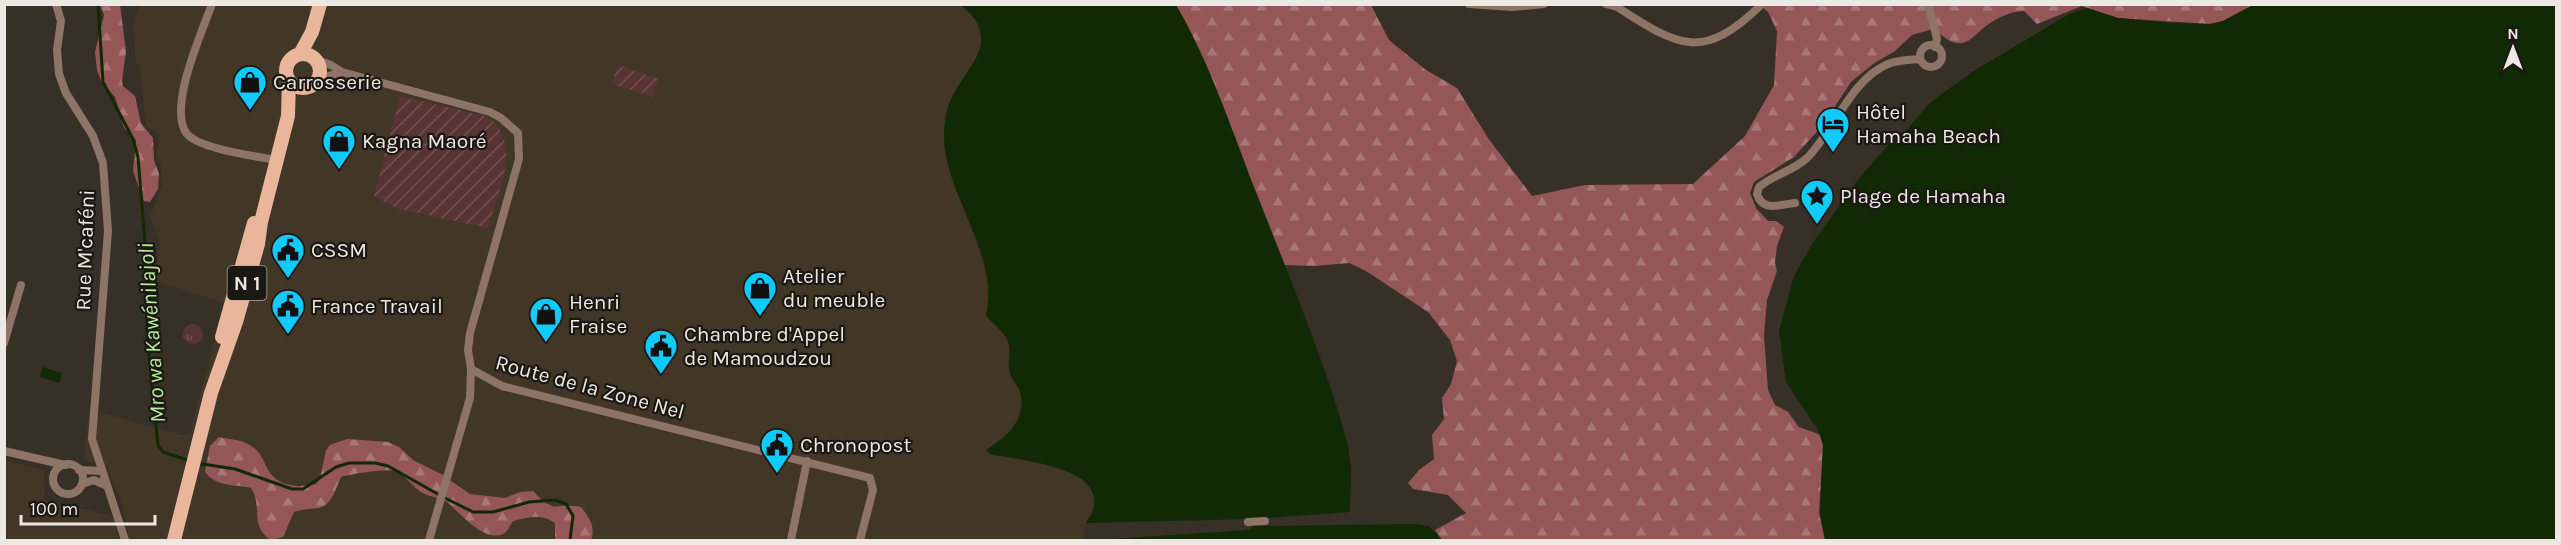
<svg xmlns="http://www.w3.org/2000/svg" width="2561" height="545" font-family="Karla,sans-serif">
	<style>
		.built { fill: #423727 }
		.grass { fill: url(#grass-tufts) }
		.forest { fill: url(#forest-firs) }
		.garden { fill: url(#garden-furrows) }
		.water { fill: #122905 }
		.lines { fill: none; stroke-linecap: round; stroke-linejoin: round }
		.stream { stroke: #122905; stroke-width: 3 }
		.minor { stroke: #8d7467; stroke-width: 8 }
		.primary { stroke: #e9b69c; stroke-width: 14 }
		.labels { text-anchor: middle; stroke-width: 4.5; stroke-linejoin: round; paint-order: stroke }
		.shield { fill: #1b1814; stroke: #aeaaa4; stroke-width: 1.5 }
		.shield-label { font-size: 20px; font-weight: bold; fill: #ede9e2 }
		.poi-label { font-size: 21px; fill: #ede9e2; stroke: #1b1814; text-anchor: start }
		.street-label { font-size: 21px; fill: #ede9e2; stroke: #1b1814 }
		.water-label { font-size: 22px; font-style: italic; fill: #b5e79d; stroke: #1b1814 }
	</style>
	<defs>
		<pattern id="grass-tufts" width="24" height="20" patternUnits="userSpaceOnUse" patternTransform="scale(1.5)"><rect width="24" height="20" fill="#593435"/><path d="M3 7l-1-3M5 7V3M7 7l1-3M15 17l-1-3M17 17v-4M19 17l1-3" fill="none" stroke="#715152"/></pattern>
		<pattern id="forest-firs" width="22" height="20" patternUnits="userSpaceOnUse" patternTransform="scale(1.5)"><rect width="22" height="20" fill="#945657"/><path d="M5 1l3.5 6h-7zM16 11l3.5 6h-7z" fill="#a87677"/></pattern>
		<pattern id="garden-furrows" width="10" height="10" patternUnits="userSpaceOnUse" patternTransform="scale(1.5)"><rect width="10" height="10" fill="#593435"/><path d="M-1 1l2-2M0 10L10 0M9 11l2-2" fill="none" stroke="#715152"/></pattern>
	</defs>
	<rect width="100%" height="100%" fill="#373026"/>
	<path class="built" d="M139,5h822l15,15 5,18v12l-5,11 -9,11 -15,26 -5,12 -3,22 2,24 39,112 4,24 -3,23 19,20 4,10v26l10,18 2,12 -4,21 -9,13 -21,15 76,20 19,9 11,14 2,9 -1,8 -8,13 -4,17h-952l-9,-39 -14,-34 -16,-4 -7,-7 5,-47 92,26 9,-2 34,-130 -68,-22 3,-41 -9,-23 12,-31 -1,-22 -5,-7 3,-23 -13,-7 -5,-49 -2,-13 -3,-3 -3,-37z
		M5,461l39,9 1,30 68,16 6,24h-114z"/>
	<path class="grass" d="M183 334a10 10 0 1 1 20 0a10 10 0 1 1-20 0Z"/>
	<path class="forest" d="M100,5h20l6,46 -4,30 1,5 12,10 6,27 12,15 1,22 5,14 -1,15 -8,13 -6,-1 -11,-30 3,-31 -12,-12 -9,-31 -13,-14 -5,-13 -2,-18 9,-37z
		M1176,5h195l18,35 37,30 31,18 31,50 44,58 53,-11 108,-1 52,-48 29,-51 3,-54 -9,-19 -8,-7h493l-30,16 -13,3 -92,-6 -36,-12 -45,18 -13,-13c-15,0 -31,9 -43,19 -6,5 -11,12 -19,13 -11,2 -21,-9 -29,-14l-21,6 -17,16 -22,13 -22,18 -29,44 -28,31 -40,25 -4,11 6,15 12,13h8l8,6 -7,19 -2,17 2,8 -10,29 -2,23 -1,13 4,54 7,15 13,7 11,15 22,8 2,10 -4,68 6,27h-383l-7,-10 31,-17 -18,-18 -35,-6 -5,-6 11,-13 15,-11 -2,-24 12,-16 -2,-21 9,-14 6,-23 -7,-21 -22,-28 -62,-41 -17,-8 -34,3 -31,-1 -86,-215z
		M219,437c13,3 24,2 35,11 7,5 9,12 13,20 10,19 29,20 49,16l4,-5 6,-29 4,-5 17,-6 41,3 11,5 14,13 28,14 29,20 35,4 15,-6 13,-1c24,25 19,11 48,16 8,10 15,20 10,33h-36v-17c-14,-9 -26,-6 -42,-2 -2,3 -5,9 -8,12 -19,12 -46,-21 -58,-31 -8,-5 -18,-5 -26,-10 -9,-6 -15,-16 -25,-21 -7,-3 -47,3 -55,6 -5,11 -9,28 -22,31 -9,1 -16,1 -25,4l-11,25 -12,3c-22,-14 -8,-34 -20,-52 -17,-4 -35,-1 -46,-16l5,-26z"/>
	<path class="garden" d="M618,65l41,14 -6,18 -41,-13z
		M400,96l88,21c36,27 9,77 0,111l-89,-19 -25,-13z"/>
	<path class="water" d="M961,5h215c33,55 58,131 82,192 32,82 67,164 90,248l3,23 -1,44 -83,6 -8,4 2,4 154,-2 14,2 13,14h-348l156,-10 3,-4v-5l-4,-2 -163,4c38,-55 -64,-62 -96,-69l-4,-4c21,-14 44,-32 33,-61 -3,-6 -8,-10 -9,-16 -3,-9 1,-19 -1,-28 -3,-13 -16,-20 -23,-30 14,-63 -42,-119 -42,-180 0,-12 2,-26 7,-36 17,-35 53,-59 10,-94z
		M2253,5h303v535h-731l-5,-27 3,-68 -5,-15 -32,-48 -7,-51 15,-55 18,-32 48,-67 29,-33 16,-12 23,-27 12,-10 37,-26 92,-55 18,-6 31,10 54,5 38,1 13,-3z
		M43,367l19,6 -3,10 -19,-6z"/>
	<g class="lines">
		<path class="stream" d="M98,4l5,78 30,57 5,18 9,110v67l11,111 5,7 27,9
			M196,463l39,6 57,20h11l33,-22 13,-4h26l13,3 55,31 30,15h20l36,-10 26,-2 11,4 7,12 -3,24"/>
		<path class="minor" d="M56,4l5,17 -4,29 2,24 7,19 27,43 10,27 5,68 -16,208 33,101
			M212,4c-10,28 -45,105 -25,130 13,15 68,22 89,26
			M1469,4l43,3 32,-3
			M1606,4l11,3c62,40 86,55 145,-3
			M1928,4l9,35 -2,8
			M1920 56a11 11 0 1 1 22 0a11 11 0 1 1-22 0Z
			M317,60l14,5 11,7 148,40 11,6 17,15 1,26 -49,174 -2,17 3,19 31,17 368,92 3,12 -13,50
			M318,79l24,-7
			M1795,203c-14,1 -32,10 -38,-9l2,-7c14,-12 34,-16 48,-29 27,-27 44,-79 81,-94 9,-4 22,-4 32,-5
			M4,343l17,-58
			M4,451l61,14
			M53 479a15 15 0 1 1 30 0a15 15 0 1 1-30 0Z
			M79,470l23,1
			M82,484l12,-4 11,5
			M1248,522l17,-1
			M429,540l41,-142 1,-29
			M791,540l16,-79"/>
		<path class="primary" d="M300,54l12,-22 8,-28
			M286 71a17 17 0 1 1 34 0a17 17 0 1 1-34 0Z
			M222,337l32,-114
			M174,540l37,-147 25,-71 22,-78 3,-22 27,-106 1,-35"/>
	</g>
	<defs>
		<symbol id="shop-pin" viewBox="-11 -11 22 30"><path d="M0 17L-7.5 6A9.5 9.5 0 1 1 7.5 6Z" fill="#10cafa" stroke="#1b1814"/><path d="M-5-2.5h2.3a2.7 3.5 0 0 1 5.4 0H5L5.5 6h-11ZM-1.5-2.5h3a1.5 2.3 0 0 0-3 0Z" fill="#111"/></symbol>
		<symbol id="hotel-pin" viewBox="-11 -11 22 30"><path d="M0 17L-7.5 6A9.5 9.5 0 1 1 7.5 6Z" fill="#10cafa" stroke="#1b1814"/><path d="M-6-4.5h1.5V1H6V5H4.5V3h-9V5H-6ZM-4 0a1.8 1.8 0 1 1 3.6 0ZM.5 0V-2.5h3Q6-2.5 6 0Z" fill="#111"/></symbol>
		<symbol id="sight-pin" viewBox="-11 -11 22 30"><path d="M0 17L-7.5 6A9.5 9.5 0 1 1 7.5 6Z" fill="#10cafa" stroke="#1b1814"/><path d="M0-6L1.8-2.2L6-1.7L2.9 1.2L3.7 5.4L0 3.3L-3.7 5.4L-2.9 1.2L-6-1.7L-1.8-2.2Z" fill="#111"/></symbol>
		<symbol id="civic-pin" viewBox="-11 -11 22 30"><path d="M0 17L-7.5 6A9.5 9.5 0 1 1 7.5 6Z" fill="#10cafa" stroke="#1b1814"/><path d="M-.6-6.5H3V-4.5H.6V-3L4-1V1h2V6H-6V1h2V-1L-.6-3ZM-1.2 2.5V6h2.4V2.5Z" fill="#111"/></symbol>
	</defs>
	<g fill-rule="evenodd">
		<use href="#shop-pin" x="231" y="63" width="38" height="52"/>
		<use href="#hotel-pin" x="1814" y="105" width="38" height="52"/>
		<use href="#shop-pin" x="320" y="122" width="38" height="52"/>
		<use href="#sight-pin" x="1798" y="177" width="38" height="52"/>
		<use href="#civic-pin" x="269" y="231" width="38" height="52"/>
		<use href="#shop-pin" x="741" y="269" width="38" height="52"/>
		<use href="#civic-pin" x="269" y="287" width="38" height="52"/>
		<use href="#shop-pin" x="527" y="295" width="38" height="52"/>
		<use href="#civic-pin" x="642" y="327" width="38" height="52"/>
		<use href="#civic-pin" x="758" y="426" width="38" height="52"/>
	</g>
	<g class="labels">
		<rect class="shield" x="227.5" y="266" width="39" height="34" rx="4.5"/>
		<g class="shield-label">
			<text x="247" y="290">N 1</text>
		</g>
		<g class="poi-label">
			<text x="273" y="89">Carrosserie</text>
			<text x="1856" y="119">Hôtel<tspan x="1856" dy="24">Hamaha Beach</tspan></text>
			<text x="362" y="148">Kagna Maoré</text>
			<text x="1840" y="203">Plage de Hamaha</text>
			<text x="311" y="257">CSSM</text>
			<text x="783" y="283">Atelier<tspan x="783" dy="24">du meuble</tspan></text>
			<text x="569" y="309">Henri<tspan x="569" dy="24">Fraise</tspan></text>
			<text x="311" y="313">France Travail</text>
			<text x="684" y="341">Chambre d'Appel<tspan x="684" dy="24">de Mamoudzou</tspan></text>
			<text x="800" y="452">Chronopost</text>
		</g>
		<g class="street-label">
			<text transform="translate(85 250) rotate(-88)" y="7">Rue M'caféni</text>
			<text transform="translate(590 387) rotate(15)" y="7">Route de la Zone Nel</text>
		</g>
		<g class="water-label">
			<text transform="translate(151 333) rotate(-94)" y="8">Mro wa Kawénilajoli</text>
		</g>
	</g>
	<rect width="2561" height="545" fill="none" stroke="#ede9e2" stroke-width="12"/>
	<g transform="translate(2513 48)" stroke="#1b1814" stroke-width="4.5" paint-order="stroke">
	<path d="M0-4.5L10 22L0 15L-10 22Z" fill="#ede9e2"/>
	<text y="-9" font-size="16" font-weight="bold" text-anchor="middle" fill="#ede9e2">N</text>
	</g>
	<path d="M21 515v9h134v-9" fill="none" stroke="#ede9e2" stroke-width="3"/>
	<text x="30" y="515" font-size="18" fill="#ede9e2" stroke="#1b1814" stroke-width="4.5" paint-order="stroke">100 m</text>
</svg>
